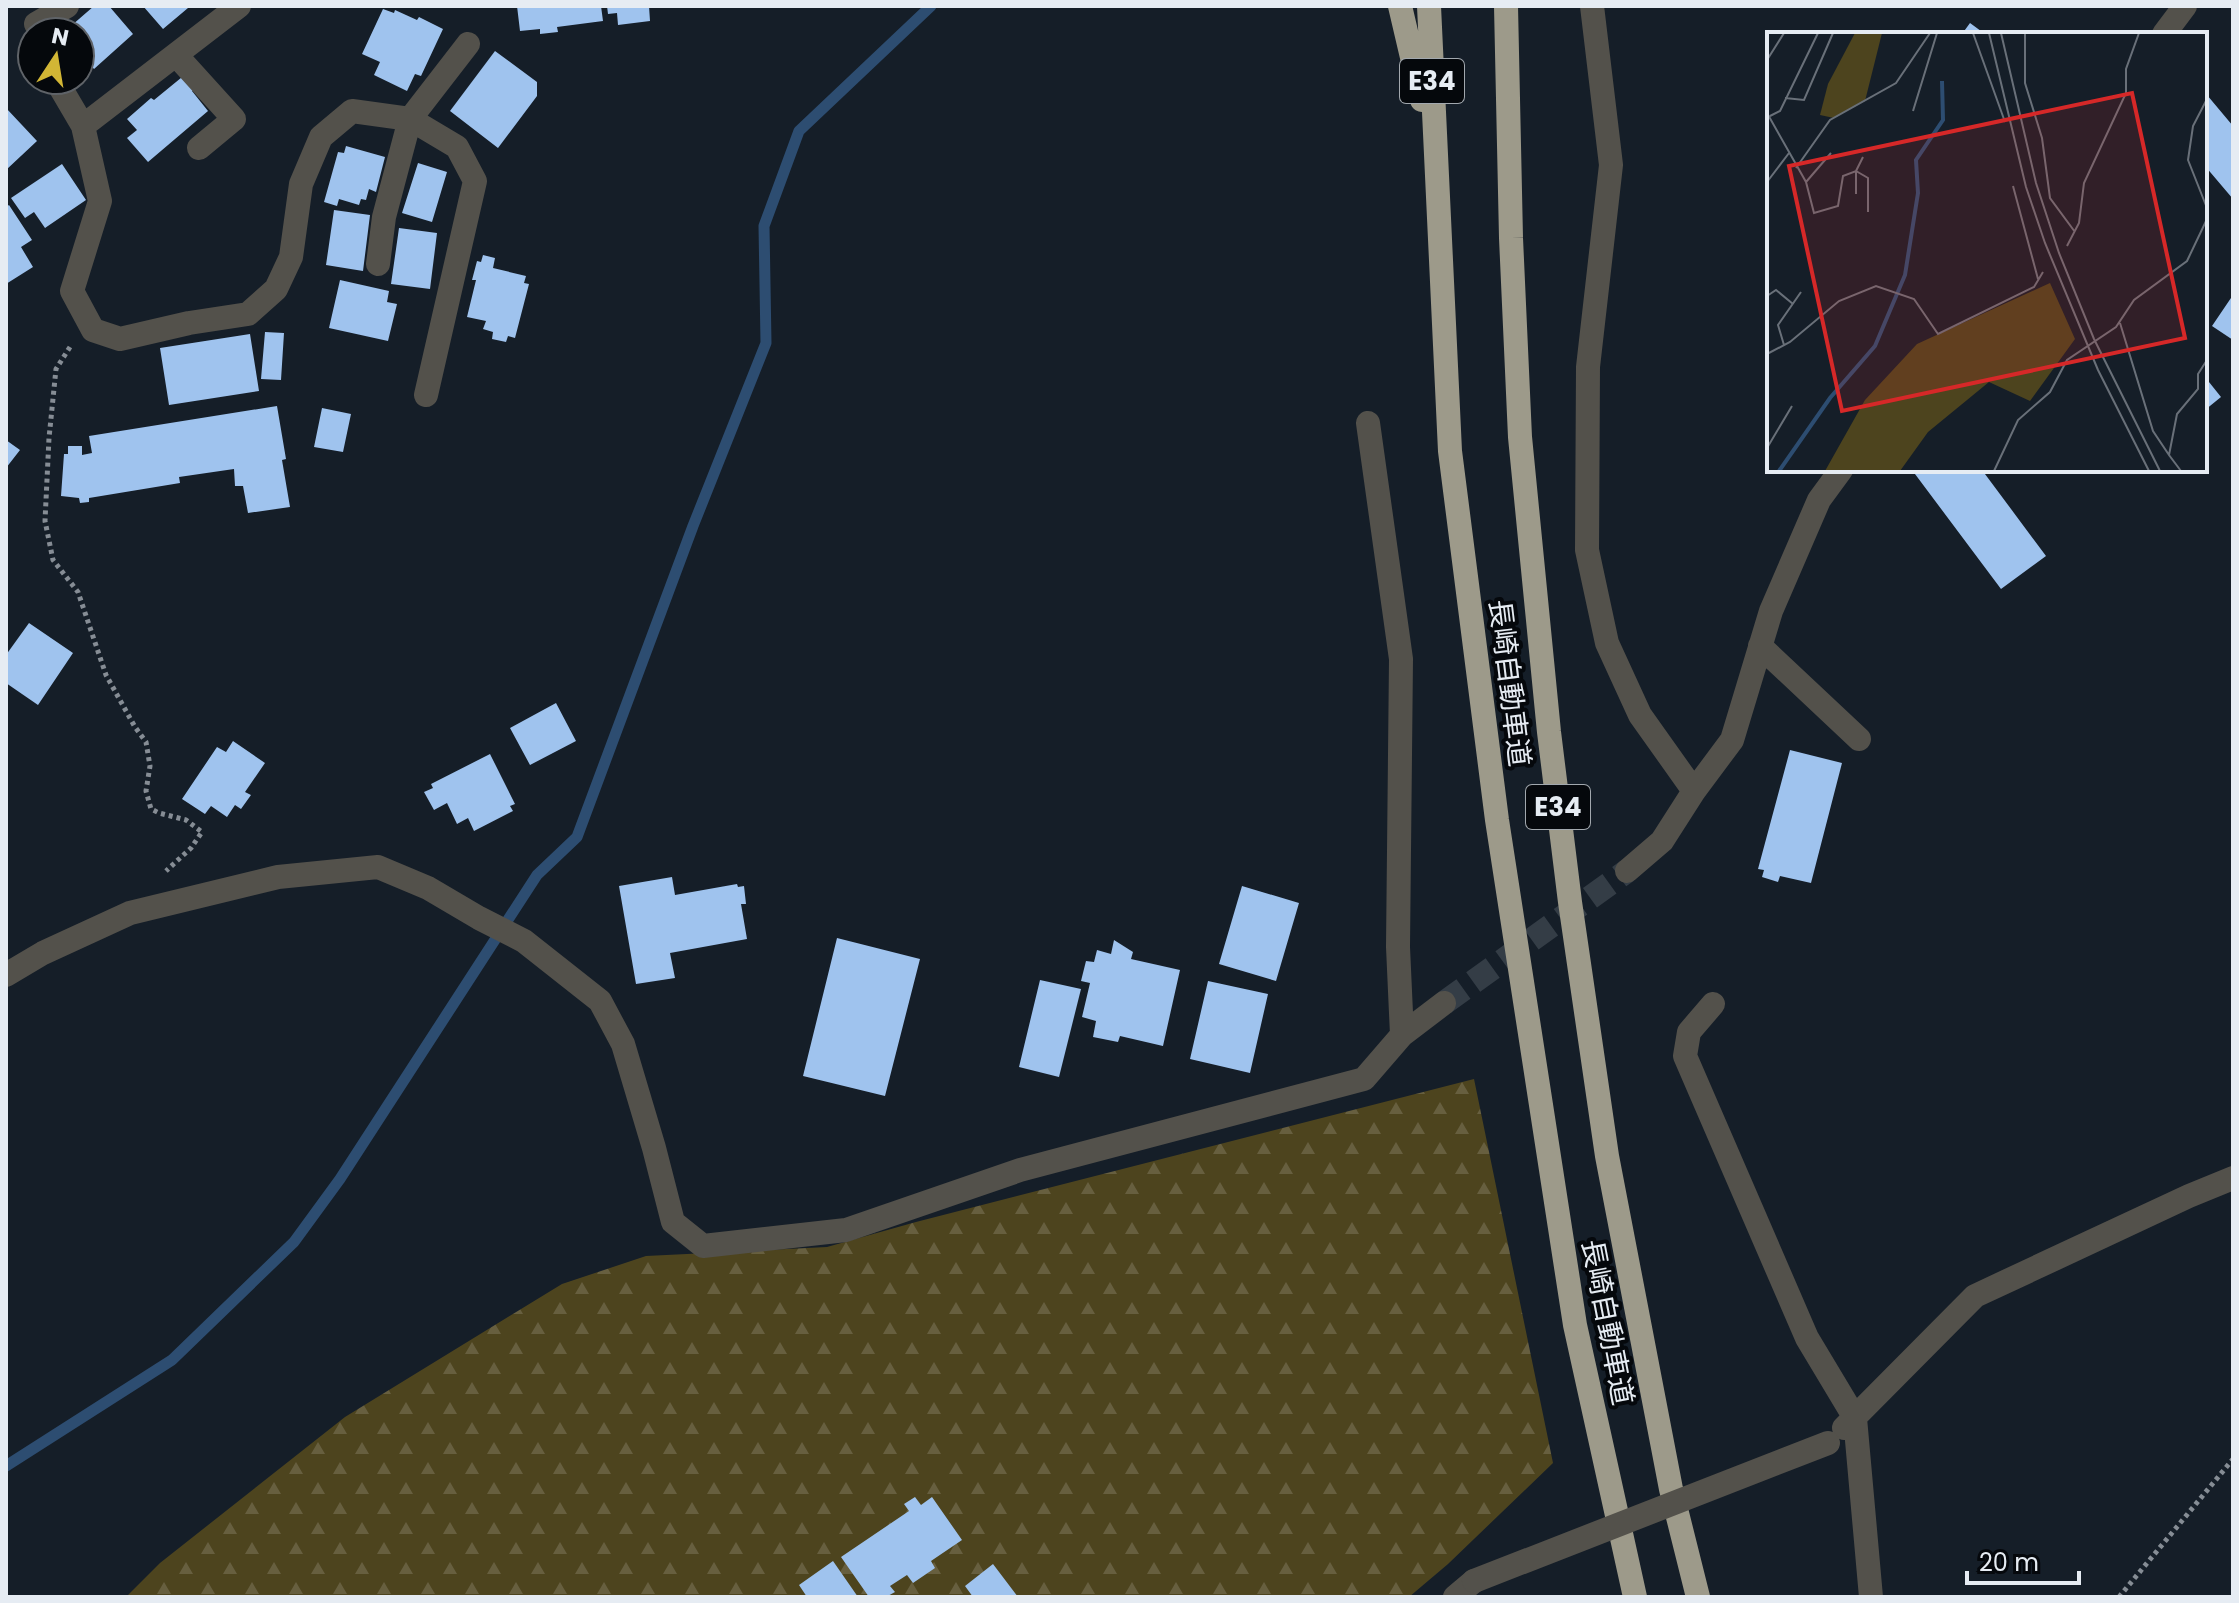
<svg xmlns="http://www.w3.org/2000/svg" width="2239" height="1603" font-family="Poppins,'Noto Sans JP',sans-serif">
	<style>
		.forest { fill: url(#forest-firs) }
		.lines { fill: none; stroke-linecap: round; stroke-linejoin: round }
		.stream { stroke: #2d4d71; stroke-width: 11 }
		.building { fill: #9fc3ee }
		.minor-tunnel { stroke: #343d46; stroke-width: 24; stroke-dasharray: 24 12; stroke-linecap: butt }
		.path { stroke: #868d95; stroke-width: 5; stroke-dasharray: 4 4; stroke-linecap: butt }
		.minor { stroke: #53514b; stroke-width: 24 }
		.highway { stroke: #9d9a8a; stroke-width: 24 }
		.minor-bridge { stroke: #53514b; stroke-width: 24 }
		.labels { text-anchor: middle; stroke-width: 8; stroke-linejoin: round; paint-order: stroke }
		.shield { fill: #05080c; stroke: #a2a8ae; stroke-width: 2 }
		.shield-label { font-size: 26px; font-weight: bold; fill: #e6ecf3 }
		.street-label { font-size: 28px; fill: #e6ecf3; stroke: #05080c }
		.inset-river { fill: none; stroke: #2d4d71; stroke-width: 4 }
		.inset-road { fill: none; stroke: #697079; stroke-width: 2 }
		.view { fill: #d62828; fill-opacity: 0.15; stroke: #d62828; stroke-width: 4 }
		.inset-edge { fill: none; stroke: #e6ecf3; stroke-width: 4 }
	</style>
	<defs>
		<pattern id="forest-firs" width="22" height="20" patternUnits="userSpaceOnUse" patternTransform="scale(2)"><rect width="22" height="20" fill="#4d441e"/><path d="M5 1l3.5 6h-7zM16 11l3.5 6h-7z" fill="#675f3f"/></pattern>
	</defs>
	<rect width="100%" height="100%" fill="#151e28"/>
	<path class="forest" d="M1474,1079l79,384 -105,101 -39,33h-1283l34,-34 185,-146 217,-133 84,-28 181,-9 89,-25z"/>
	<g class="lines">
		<path class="stream" d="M6,1466l166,-106 122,-118 46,-63 197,-304 40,-38 116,-311 73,-183 -2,-117 35,-95 132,-125"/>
	</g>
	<path class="building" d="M94,6h15l24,28 -39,35 -14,-16v-21h-16z
		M143,6h43l2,2 -25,21z
		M517,6h84l2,15 -46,6 1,5 -18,2v-5l-20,2z
		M607,6h42l1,15 -32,4 -1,-12 -9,1z
		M383,9l11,4 1,-3 22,10 2,-3 24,12 -22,47 -6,-2 -8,17 -33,-16 6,-13 -18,-8z
		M1970,23l15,11h-23z
		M495,51l42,31v14l-39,52 -48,-37z
		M187,73l11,13 -6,5 16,20 -60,51 -21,-24 10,-8 -10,-11 24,-21 3,2z
		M2207,95l26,31v73l-28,-33v-70z
		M6,108l31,33 -31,29z
		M346,146l39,11 -9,35 -7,-3 -3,11 -5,-1 -2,6 -20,-6 -2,7 -13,-4 14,-50 6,1z
		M418,163l29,9 -15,50 -30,-9z
		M62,164l24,36 -41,28 -11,-16 -9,6 -14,-20z
		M9,205l23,35 -11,7 12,20 -27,17v-77z
		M334,210l36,5 -7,56 -37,-6z
		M399,228l38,5 -7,56 -39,-5z
		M483,255l12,3 -2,10 33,8 -2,7 5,1 -14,54 -7,-2 -2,6 -14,-3 1,-7 -10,-3 3,-8 -19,-4 9,-37h-4l5,-19 4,1z
		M340,280l49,11 -2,11 10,2 -9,37 -59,-13z
		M2233,295v45l-21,-14z
		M265,332l19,1 -3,47 -20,-1z
		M250,334l9,57 -90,14 -9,-57z
		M2205,377l16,20 -16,13z
		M277,406l9,53 -4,1 8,47 -42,6 -5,-27h-8l-1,-17 -55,8 1,6 -91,15v4l-9,1 -1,-5 -18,-2 3,-42h4v-8h14v9l10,-2 -3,-17z
		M322,408l29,6 -8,38 -29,-5z
		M6,440l14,10 -14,18z
		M1912,470h70l64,86 -45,33z
		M29,623l44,30 -35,52 -32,-22v-28z
		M556,703l20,38 -46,24 -20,-37z
		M233,741l32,22 -20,29 6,3 -10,14 -6,-4 -8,12 -16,-11 -6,8 -23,-15 35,-52 9,5z
		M1790,750l52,13 -31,120 -31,-7 -2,6 -16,-5 2,-7 -6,-1z
		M490,754l25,50 -5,2 3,5 -39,20 -6,-13 -11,6 -10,-21 -13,7 -10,-18 9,-4 -2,-4z
		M672,877l3,18 62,-11 1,3 6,-1 2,18h-5l6,35 -77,14 5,25 -39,6 -17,-98z
		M1242,886l57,17 -23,78 -57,-17z
		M837,938l83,21 -35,137 -82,-20z
		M1114,940l19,12 -2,7 49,11 -17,76 -43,-10 -2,6 -25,-5 3,-16 -14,-4 8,-34 -9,-2 5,-20 8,1 3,-12 14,4z
		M1040,980l41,9 -22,88 -40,-10z
		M1208,981l60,13 -18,79 -60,-14z
		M915,1497l6,8 11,-8 30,43 -31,21 4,7 -22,15 -6,-8 -17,11 5,6 -9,5h-17l-28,-40 68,-46 -5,-7z
		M833,1561l25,36h-51l-8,-12z
		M993,1564l25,33h-45l-8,-11z"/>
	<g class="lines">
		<path class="minor-tunnel" d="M1444,1003l183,-132"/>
		<path class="path" d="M70,347l-14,22 -7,69 -4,83 8,39 25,32 28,83 29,52 11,15 4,24 -4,25 5,18 8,4 27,7 16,12 -11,16 -25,23
			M2119,1597l114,-138"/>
		<path class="minor" d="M1592,6l19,159 -23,202 -1,183 20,93 33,72 54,76
			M36,24l31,-18
			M2164,34l21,-28
			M176,55l58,64 -35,29
			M56,80l27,46 17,75 -28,90 21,39 27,9 69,-16 59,-9 28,-25 15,-32 10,-73 20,-47 31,-26 58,8 47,28 18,34 -49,214
			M83,126l156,-120
			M378,264l6,-47 26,-98 58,-75
			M1368,423l33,236 -3,288 4,88
			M1760,646l99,93
			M1627,871l35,-30 32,-50 38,-51 39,-129 48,-111 22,-30
			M6,975l37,-22 87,-40 148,-36 100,-10 50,21 51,30 45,23 76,60 23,43 31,104 19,74 30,24 143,-16 174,-60 344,-91 38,-44 42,-32
			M1713,1004l-24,28 -4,24 122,282 48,80 16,179
			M1844,1428l131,-132 214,-100 44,-18
			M1455,1597l19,-16"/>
		<path class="highway" d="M1400,6l22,94
			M1429,6l21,445 47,369 78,505 60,272
			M1506,6l5,232 9,199 29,295 21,170 37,254 64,333 27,108"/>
		<path class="minor-bridge" d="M1474,1581l354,-138"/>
	</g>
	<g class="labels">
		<g class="shield">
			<rect x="1400" y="59" width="64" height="44" rx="6"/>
			<rect x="1526" y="785" width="64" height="44" rx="6"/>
		</g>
		<g class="shield-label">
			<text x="1432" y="90">E34</text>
			<text x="1558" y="816">E34</text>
		</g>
		<g class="street-label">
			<text transform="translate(1510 683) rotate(83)" y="10">長崎自動車道</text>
			<text transform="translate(1608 1322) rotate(79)" y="10">長崎自動車道</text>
		</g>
	</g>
	<g transform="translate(1767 32)">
		<rect width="440" height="440" fill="#151e28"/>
		<path d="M283,251l25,56 -45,62 -41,-19 -61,50 -28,39h-75l40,-71 52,-56z" fill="#4d441e"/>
		<path d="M88,1h27l-17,68 -31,17 -14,-3 8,-31z" fill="#4d441e"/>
		<path class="inset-river" d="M12,439l51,-73 45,-52 30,-71 13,-82 -2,-33 27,-40 -1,-39"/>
		<path class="inset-road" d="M206,1l32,89M222,1l37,154 19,56 53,127 51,101M234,1l35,150 23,70 35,86 66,132M258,1v50l17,55 8,60 25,34M0,28l17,-27M18,66l19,2 29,-67M440,67l-14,27 -5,34 19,48M146,79l24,-78M0,81l39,69 8,31 24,-7 5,-30 13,-5 12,7v34M3,84l10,-5 38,-78M29,136l34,-48 66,-37 34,-50M0,150l22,-29M39,150l25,-29M246,154l25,93M89,162v-23l7,-14M300,214l12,-23 5,-40 42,-90v-24l13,-36M0,264l9,-6 17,14M353,291l33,108 16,24M17,313l-6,-20 23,-33M0,322l23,-12 49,-41 37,-15 38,13 24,35 96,-47 9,-15M0,416l25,-42M227,439l24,-51 32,-28 17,-32 49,-33 18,-27 53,-39 20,-42M414,439l-12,-16 8,-41 21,-25v-15l9,-14"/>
		<path class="view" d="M365,61l53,245 -343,73 -53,-245z"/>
		<rect width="440" height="440" class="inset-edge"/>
	</g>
	<rect width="2239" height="1603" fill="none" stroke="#e6ecf3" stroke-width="16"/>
	<g transform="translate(56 56) rotate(12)"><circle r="38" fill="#05080c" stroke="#5f6368" stroke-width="2"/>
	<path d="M0-6L14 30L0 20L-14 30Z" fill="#d2b635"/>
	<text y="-12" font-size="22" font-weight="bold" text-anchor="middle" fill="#e6ecf3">N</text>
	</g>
	<path d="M1967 1571v12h112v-12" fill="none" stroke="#e6ecf3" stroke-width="4"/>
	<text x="1979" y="1571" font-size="24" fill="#e6ecf3" stroke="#05080c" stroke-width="6" paint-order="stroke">20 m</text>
</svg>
